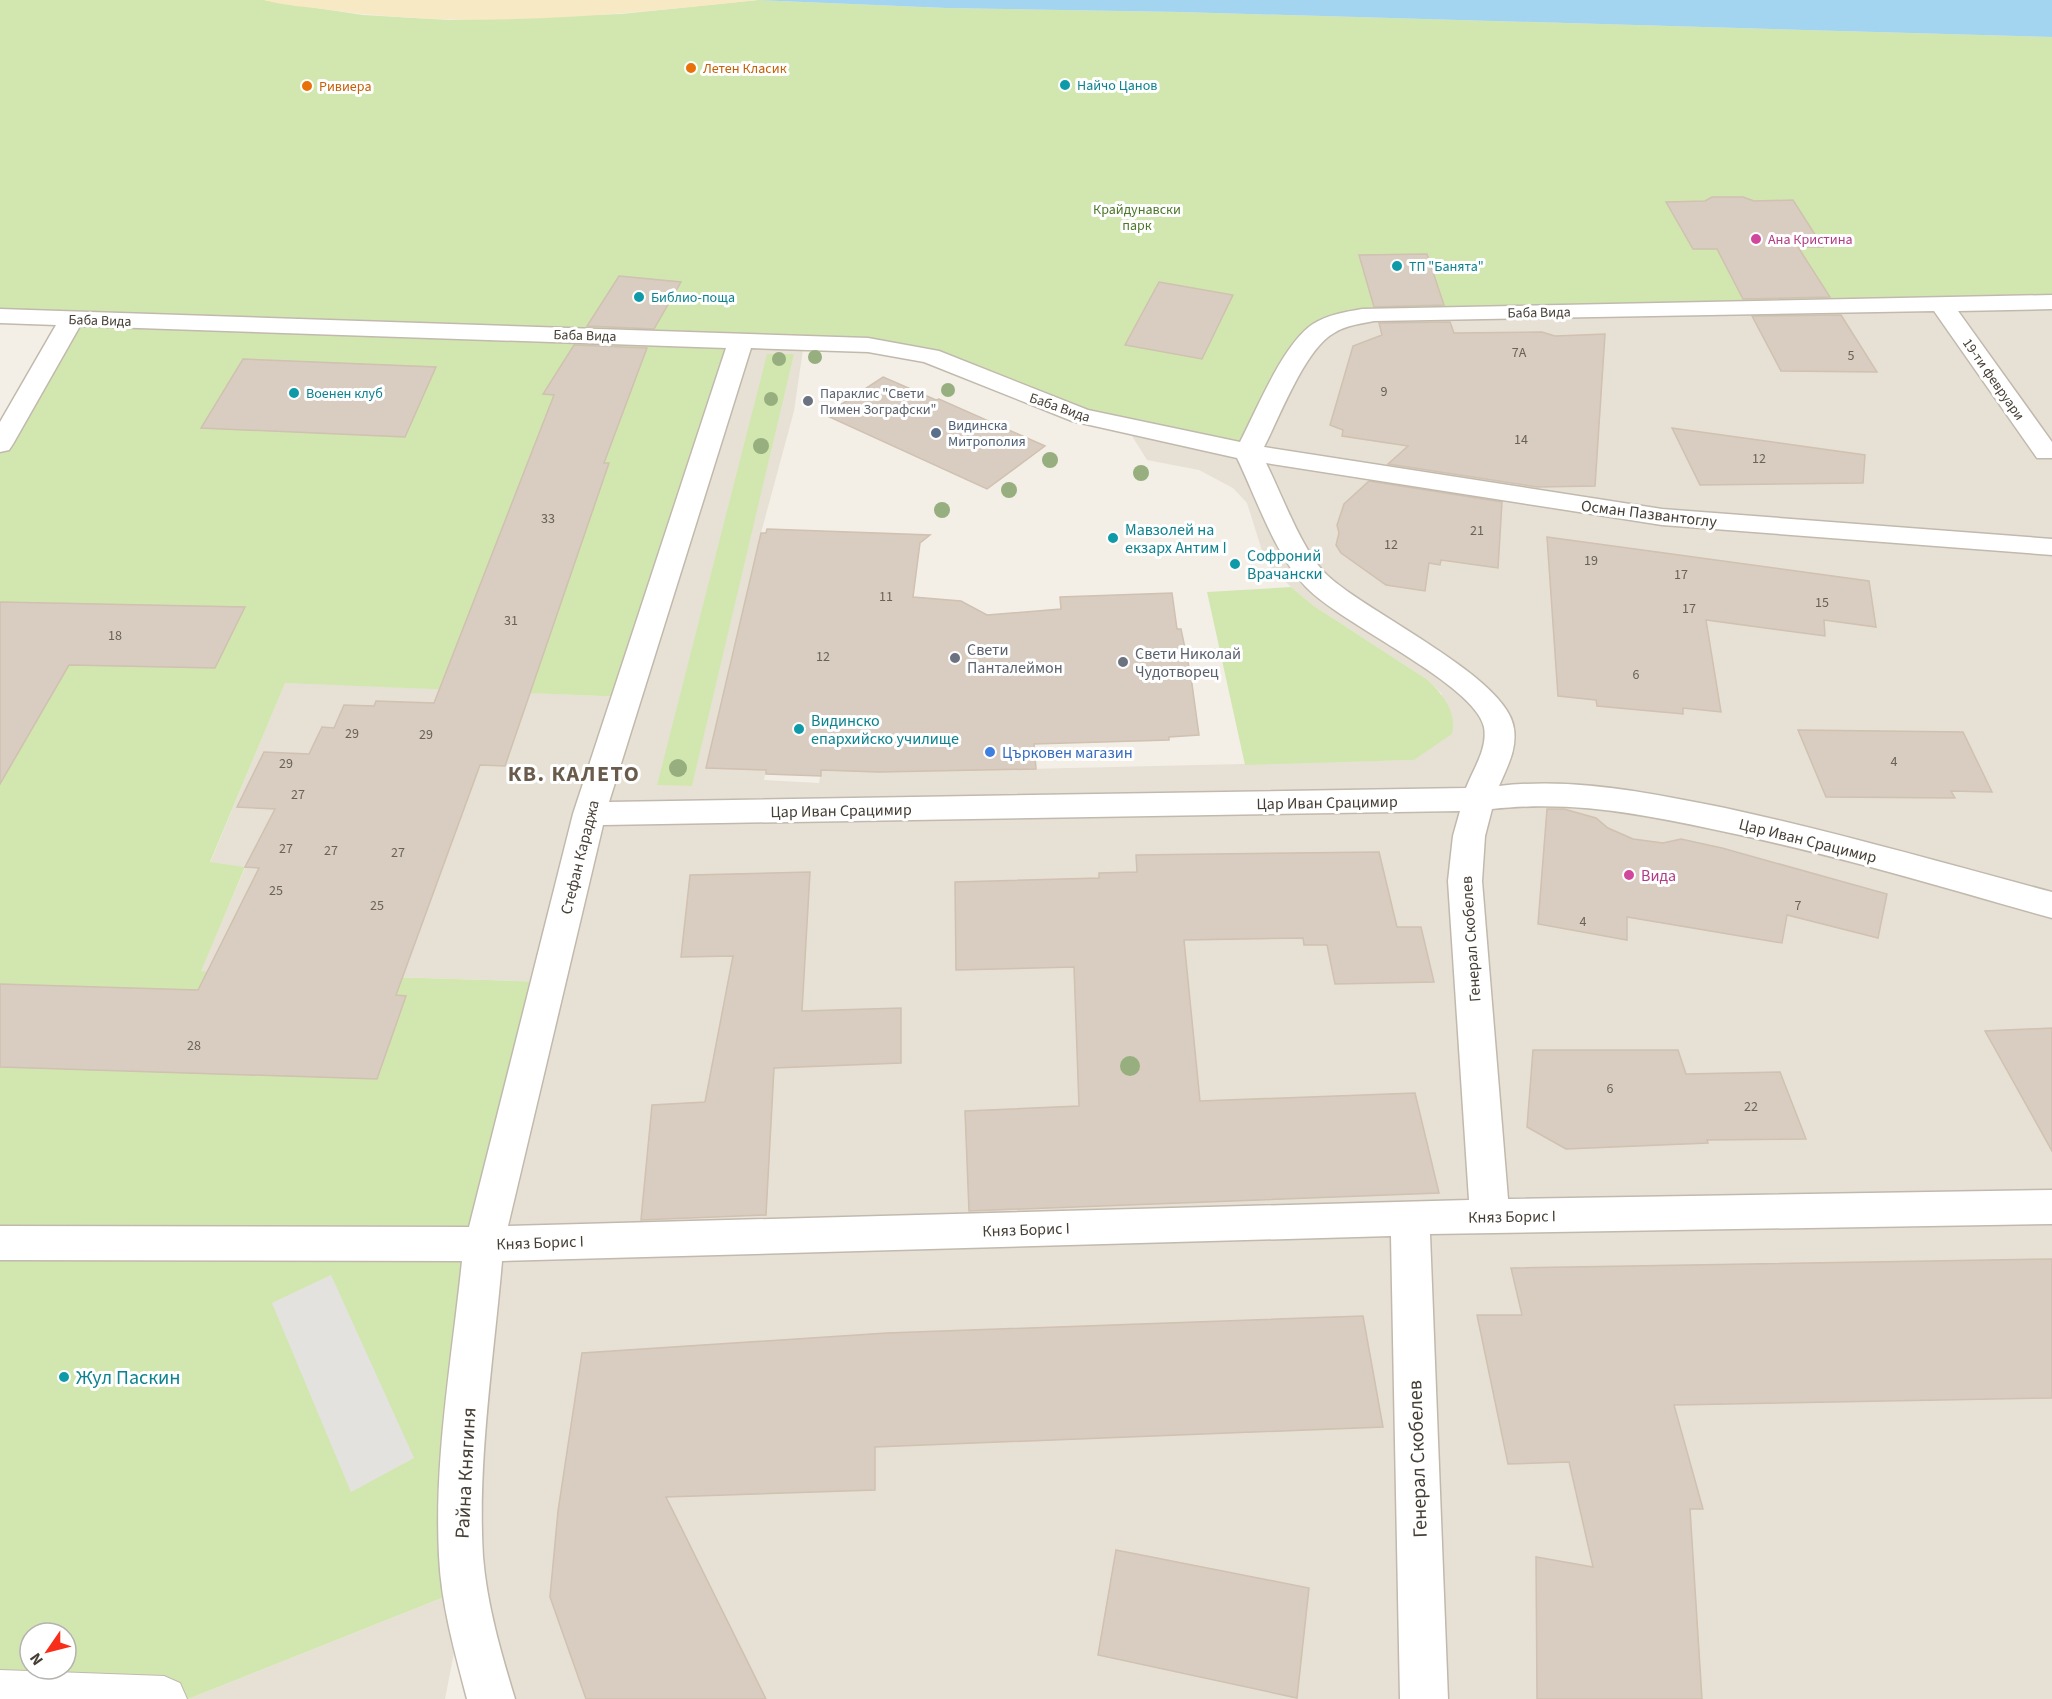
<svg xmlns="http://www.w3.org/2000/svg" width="2052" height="1699" font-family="'Source Sans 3',sans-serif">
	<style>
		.residential { fill: #e7e1d5 }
		.green { fill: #d2e7b0; fill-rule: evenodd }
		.sand { fill: #f7e9c3 }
		.parking { fill: #e4e2df }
		.water { fill: #a4d5f0 }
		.building { fill: #d8cdc0; stroke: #d0c1b0; stroke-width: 1.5 }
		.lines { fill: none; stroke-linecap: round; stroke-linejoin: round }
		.lane-casing { stroke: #c2b9ad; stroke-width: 2 }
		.street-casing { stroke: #c2b9ad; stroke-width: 3 }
		.lane { fill: #fff; fill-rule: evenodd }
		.street { fill: #fff; fill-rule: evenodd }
		.tree { fill: #97ae7f }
		.food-dot { fill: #e8710a; stroke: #fff; stroke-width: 2 }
		.culture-dot { fill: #0f9aa8; stroke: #fff; stroke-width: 2 }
		.hotel-dot { fill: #d1479c; stroke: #fff; stroke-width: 2 }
		.worship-dot { fill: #6b7280; stroke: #fff; stroke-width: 2 }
		.service-dot { fill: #5c6f8a; stroke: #fff; stroke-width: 2 }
		.shop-dot { fill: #3f7fe0; stroke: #fff; stroke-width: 2 }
		.labels { text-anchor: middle; stroke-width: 6; stroke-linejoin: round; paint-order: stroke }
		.far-food-label { font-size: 14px; fill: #c56008; stroke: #fff; text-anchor: start }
		.far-culture-label { font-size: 14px; fill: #0d838f; stroke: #fff; text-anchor: start }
		.far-park-label { font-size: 14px; fill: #4c782a; stroke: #fff }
		.far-hotel-label { font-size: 14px; fill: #b23c85; stroke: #fff; text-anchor: start }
		.far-street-label { font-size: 14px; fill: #463f36; stroke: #fff }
		.number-label { font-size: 14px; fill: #6a6258 }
		.far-worship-label { font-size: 14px; fill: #5b616d; stroke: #fff; text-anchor: start }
		.far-service-label { font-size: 14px; fill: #4e5e75; stroke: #fff; text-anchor: start }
		.street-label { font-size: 16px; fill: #463f36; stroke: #fff }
		.culture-label { font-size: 16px; fill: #0d838f; stroke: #fff; text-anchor: start }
		.worship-label { font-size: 16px; fill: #5b616d; stroke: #fff; text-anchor: start }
		.shop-label { font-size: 16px; fill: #366cbe; stroke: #fff; text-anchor: start }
		.hotel-label { font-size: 16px; fill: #b23c85; stroke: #fff; text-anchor: start }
		.near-culture-label { font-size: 20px; fill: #0d838f; stroke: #fff; text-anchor: start }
		.near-street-label { font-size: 20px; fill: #463f36; stroke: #fff }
		.district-label { font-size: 22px; font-weight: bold; letter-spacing: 1.5px; fill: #695c4d; stroke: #fff }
	</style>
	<rect width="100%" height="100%" fill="#f3efe7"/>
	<path class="residential" d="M2052,302v1397h-1561l-25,-108 -21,108h-257l279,-111 -4,-125 84,-481 -347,-11 45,-103 -35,-5 75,-181 340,15 116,-357 63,3 -10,68 -33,122 5,237 -2,10 55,3 2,-13 71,2 522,-12 28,-66 -14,-14 -114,-74 -23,-19 -19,-19 -9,-14 -16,-51 -14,-15 -34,-18 -52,-10 -20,-32 173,-77 47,-32z"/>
	<path class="green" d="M0,0h264l99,15 87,5 171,-6 137,-14 188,8 234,4 872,25v265l-678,12 -50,12 -76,126 -121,-24 -197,-72 -189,-16 -116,357 -340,-14 -75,179 35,5 -44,104 347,11 -64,262 -17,344 -279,111 -188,-7v-1248l72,-125 -72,-3zM30,1633h36v36h-36z
		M767,354h27l-102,432 -35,-1z
		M1291,587l23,19 114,74c15,15 29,31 24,54l-38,26 -169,5 -38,-173z"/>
	<path class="sand" d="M264,0h494c-141,15 -285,30 -427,10 -22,-3 -45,-4 -67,-10z"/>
	<path class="parking" d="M331,1275l83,183 -63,34 -79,-189z"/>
	<path class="water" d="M758,0h1294v37l-872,-25 -234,-4z"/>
	<path class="building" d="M1712,197h31l11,4 39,-1 30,47h-25l32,50 -87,2 -26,-50h-24l-27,-47 39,-1z
		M1427,254l17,51 -70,2 -15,-52z
		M619,276l62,6 -27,47 -67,-3z
		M1159,282l74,13 -31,64 -77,-14z
		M1841,315l36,57 -96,-1 -29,-55z
		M1450,322l4,11 88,-1 13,4 50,-2 -10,152 -58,1 -149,-23 20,-18 -66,-10 1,-6 -13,-5 23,-79 29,-11 -3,-12z
		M574,345l73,3 -43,115h5l-104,303 -25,-1 -84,230 10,1 -29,83 -377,-12v-83l198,6 61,-122 -14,-1 30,-58 -38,-2 27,-55 45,2 13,-27 12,1 10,-23 30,1 2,-5 58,2 120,-308 -11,-1z
		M243,359l193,8 -31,70 -204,-9z
		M883,377l53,23 3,-1 106,47 -58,43 -162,-74z
		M1672,428l193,27 -2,28 -163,2z
		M1369,481l133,21 -4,66 -57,-8 -1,5 -11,-2 -4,28 -39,-6 -45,-32 -5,-8 3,-12 -2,-8 7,-21z
		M767,529l163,6 -10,8 -7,54 48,4 26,14 74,-6 -1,-12 112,-4 5,36h4l10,48 8,58 -30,2v3l-135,4 2,25 -157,3 -58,-2v6l-55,-2v-4l-60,-2 55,-235h5z
		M1547,537l322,44 7,46 -52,-7 1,16 -119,-16 15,92 -38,-4v6l-86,-8 -1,-6 -38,-4z
		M0,602l245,5 -30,61 -146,-3 -69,119z
		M1798,730l165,2 29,60 -41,-1 4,7 -129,-1z
		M1547,809h17l32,9 12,10 25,11 30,4 18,-4 41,9 165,46 -9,44 -91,-23 -5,28 -155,-26v23l-89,-16z
		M1379,852l18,75h24l13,55 -99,2 -8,-39h-23l-1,-7 -119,2 16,161 215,-8 24,100 -470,18 -4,-100 114,-5 -5,-139 -118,3 -1,-88 144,-4v-5l38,-1 -1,-17z
		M810,872l-8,139 99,-3v55l-127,5 -8,147 -125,5 11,-115 53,-3 28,-146 -52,1 9,-82z
		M2052,1028v123l-67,-120z
		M1533,1050h145l8,24 94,-2 26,67 -99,1 1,3 -142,6 -39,-22z
		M2052,1259v139l-378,7 29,104h-13l12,190h-165l-1,-142 57,10 -24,-105 -61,2 -31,-149h45l-11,-47z
		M1363,1316l20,111 -508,20v43l-209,7 100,202h-180l-36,-102 8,-86 24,-158 305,-20z
		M1116,1550l193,38 -12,110 -199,-43z"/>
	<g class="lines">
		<defs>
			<path id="lane" d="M0,1670l164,6 16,7 7,16h-187z"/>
			<path id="street" d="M2052,295v14l-94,2 94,131v16h-15l-103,-147 -560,10c-14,3 -28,4 -40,12 -29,16 -54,83 -70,114l398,62 390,30v16l-390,-30 -396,-62c15,30 37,90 61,112 40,38 182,103 187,154 3,21 -7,38 -15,57 76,-9 151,7 226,22 110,24 218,55 327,84v26c-108,-30 -216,-63 -326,-86 -79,-17 -151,-32 -234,-23l-7,27 -3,45 26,318 544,-9v34l-622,10 18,465h-48l-9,-463 -889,25c-8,95 -25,201 -19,296 4,48 18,96 32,142h-48c-12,-46 -26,-95 -28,-143 -5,-98 13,-198 23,-295l-462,-1v-34l469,1 104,-413 153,-466 -646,-22 -67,118 -4,6 -9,2v-30l56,-97 -56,-2v-14l868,29 71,13 149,59 152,32c17,-33 43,-98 73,-118 14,-9 32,-12 49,-15zM751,348l117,4 56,10 148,59 165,37c19,39 38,97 69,129 35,37 169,97 178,140 4,22 -11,42 -18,61l-857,14zM1460,811l-7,25 -5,45 21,319 -961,26 95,-401z"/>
		</defs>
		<use href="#lane" class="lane-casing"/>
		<use href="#street" class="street-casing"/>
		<use href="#lane" class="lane"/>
		<use href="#street" class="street"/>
	</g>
	<g class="tree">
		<circle cx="815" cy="357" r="7"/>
		<circle cx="779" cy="359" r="7"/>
		<circle cx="948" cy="390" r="7"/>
		<circle cx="771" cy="399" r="7"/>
		<circle cx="761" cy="446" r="8"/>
		<circle cx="1050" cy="460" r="8"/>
		<circle cx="1141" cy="473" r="8"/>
		<circle cx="1009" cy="490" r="8"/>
		<circle cx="942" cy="510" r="8"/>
		<circle cx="678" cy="768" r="9"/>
		<circle cx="1130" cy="1066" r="10"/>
	</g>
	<g class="food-dot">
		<circle cx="691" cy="68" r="6"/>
		<circle cx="307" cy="86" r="6"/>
	</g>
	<g class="culture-dot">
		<circle cx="1065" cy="85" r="6"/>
		<circle cx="1397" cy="266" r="6"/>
		<circle cx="639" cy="297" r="6"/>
		<circle cx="294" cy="393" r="6"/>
		<circle cx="1113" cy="538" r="6"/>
		<circle cx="1235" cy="564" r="6"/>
		<circle cx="799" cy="729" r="6"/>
		<circle cx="64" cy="1377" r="6"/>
	</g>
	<g class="hotel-dot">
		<circle cx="1756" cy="239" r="6"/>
		<circle cx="1629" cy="875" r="6"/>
	</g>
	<g class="worship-dot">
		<circle cx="808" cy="401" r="6"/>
		<circle cx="955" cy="658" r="6"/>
		<circle cx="1123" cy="662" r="6"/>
	</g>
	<circle class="service-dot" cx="936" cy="433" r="6"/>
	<circle class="shop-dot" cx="990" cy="752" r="6"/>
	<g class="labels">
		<g class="far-food-label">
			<text x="703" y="73">Летен Класик</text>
			<text x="319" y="91">Ривиера</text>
		</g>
		<g class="far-culture-label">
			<text x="1077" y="90">Найчо Цанов</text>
			<text x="1409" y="271">ТП "Банята"</text>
			<text x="651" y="302">Библио-поща</text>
			<text x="306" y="398">Военен клуб</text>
		</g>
		<g class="far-park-label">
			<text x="1137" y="214">Крайдунавски<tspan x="1137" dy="16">парк</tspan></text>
		</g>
		<g class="far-hotel-label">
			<text x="1768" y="244">Ана Кристина</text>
		</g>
		<g class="far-street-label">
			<text transform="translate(1539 312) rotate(-1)" y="5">Баба Вида</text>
			<text transform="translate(100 320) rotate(2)" y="5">Баба Вида</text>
			<text transform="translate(585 335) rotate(2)" y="5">Баба Вида</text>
			<text transform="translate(1994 379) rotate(55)" y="5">19-ти февруари</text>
			<text transform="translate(1060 407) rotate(19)" y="5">Баба Вида</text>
		</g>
		<g class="number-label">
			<text x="1519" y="357">7А</text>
			<text x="1851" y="360">5</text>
			<text x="1384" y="396">9</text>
			<text x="1521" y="444">14</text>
			<text x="1759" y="463">12</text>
			<text x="548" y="523">33</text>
			<text x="1477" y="535">21</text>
			<text x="1391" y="549">12</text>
			<text x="1591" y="565">19</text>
			<text x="1681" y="579">17</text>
			<text x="886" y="601">11</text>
			<text x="1822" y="607">15</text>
			<text x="1689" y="613">17</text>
			<text x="511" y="625">31</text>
			<text x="115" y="640">18</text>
			<text x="823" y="661">12</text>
			<text x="1636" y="679">6</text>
			<text x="352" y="738">29</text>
			<text x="426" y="739">29</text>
			<text x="1894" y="766">4</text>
			<text x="286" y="768">29</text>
			<text x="298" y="799">27</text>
			<text x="286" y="853">27</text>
			<text x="331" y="855">27</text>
			<text x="398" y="857">27</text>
			<text x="276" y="895">25</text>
			<text x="377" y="910">25</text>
			<text x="1798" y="910">7</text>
			<text x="1583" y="926">4</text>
			<text x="194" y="1050">28</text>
			<text x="1610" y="1093">6</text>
			<text x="1751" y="1111">22</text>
		</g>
		<g class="far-worship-label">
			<text x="820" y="398">Параклис "Свети<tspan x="820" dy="16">Пимен Зографски"</tspan></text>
		</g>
		<g class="far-service-label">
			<text x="948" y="430">Видинска<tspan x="948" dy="16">Митрополия</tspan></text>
		</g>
		<g class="street-label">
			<text transform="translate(1649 513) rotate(7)" y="6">Осман Пазвантоглу</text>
			<text transform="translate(1327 802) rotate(-1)" y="6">Цар Иван Срацимир</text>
			<text transform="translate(841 810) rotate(-1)" y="6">Цар Иван Срацимир</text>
			<text transform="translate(1808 840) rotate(14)" y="6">Цар Иван Срацимир</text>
			<text transform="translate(579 857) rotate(-76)" y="6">Стефан Караджа</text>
			<text transform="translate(1470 939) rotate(-94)" y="6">Генерал Скобелев</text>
			<text transform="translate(1512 1216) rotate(-1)" y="6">Княз Борис I</text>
			<text transform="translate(1026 1229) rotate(-2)" y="6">Княз Борис I</text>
			<text transform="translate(540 1242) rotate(-2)" y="6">Княз Борис I</text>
		</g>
		<g class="culture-label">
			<text x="1125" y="535">Мавзолей на<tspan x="1125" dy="18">екзарх Антим I</tspan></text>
			<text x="1247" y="561">Софроний<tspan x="1247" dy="18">Врачански</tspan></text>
			<text x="811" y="726">Видинско<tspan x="811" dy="18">епархийско училище</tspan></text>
		</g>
		<g class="worship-label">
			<text x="967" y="655">Свети<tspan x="967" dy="18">Панталеймон</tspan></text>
			<text x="1135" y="659">Свети Николай<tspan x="1135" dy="18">Чудотворец</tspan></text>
		</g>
		<g class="shop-label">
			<text x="1002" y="758">Църковен магазин</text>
		</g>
		<g class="hotel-label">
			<text x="1641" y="881">Вида</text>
		</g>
		<g class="near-culture-label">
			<text x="76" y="1384">Жул Паскин</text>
		</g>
		<g class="near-street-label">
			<text transform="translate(1417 1459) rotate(-92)" y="7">Генерал Скобелев</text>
			<text transform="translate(465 1473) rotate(-87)" y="7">Райна Княгиня</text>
		</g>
		<g class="district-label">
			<text x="574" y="781">КВ. КАЛЕТО</text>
		</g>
	</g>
	<g transform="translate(48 1651) rotate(235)"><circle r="28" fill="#ffffff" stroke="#b5b2af" stroke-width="1.5"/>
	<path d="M0-4.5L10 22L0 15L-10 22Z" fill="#f82e1a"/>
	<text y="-9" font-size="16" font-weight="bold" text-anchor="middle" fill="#463f36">N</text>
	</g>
</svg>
